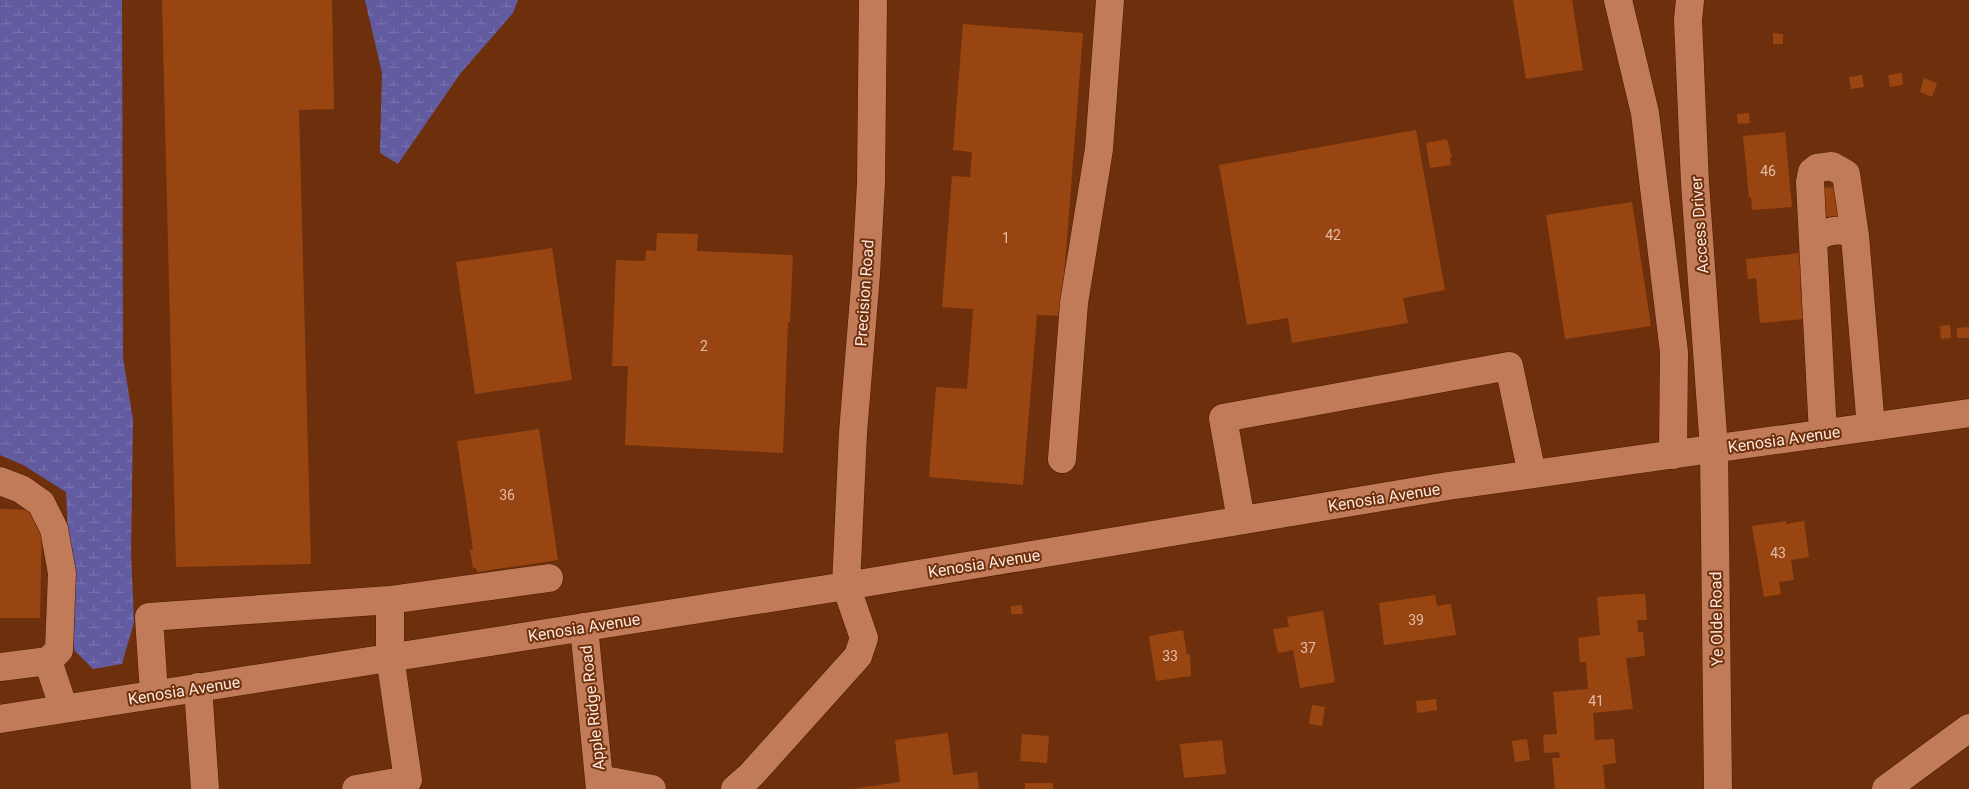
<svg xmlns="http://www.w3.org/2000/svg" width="1969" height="789" font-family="Roboto,sans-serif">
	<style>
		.wetland { fill: url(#wetland-marsh) }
		.building { fill: #994512 }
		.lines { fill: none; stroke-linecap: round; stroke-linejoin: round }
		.minor-casing { stroke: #4a1b01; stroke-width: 29 }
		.minor { stroke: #c17b59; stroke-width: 28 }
		.labels { text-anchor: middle; stroke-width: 4; stroke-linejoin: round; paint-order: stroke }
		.number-label { font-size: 14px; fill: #e3bda8 }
		.street-label { font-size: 16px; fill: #fce5da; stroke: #6e300c }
	</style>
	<defs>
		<pattern id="wetland-marsh" width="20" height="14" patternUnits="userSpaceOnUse" patternTransform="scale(1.25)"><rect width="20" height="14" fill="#625b9f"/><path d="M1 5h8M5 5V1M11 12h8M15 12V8" fill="none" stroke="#7972ac"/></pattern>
	</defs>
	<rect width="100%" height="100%" fill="#6e300c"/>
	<path class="wetland" d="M0,0h122l1,358 10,62 -2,132 3,70 -12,42 -29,5 -19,-19 -8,-158 -43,-27 -23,-10z
		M365,0h153l-5,13 -53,61 -62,90 -18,-11 2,-80z"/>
	<path class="building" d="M162,0h170l2,109 -35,1 12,454 -135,3z
		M1513,0h59l11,70 -57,9z
		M963,24l120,9 -22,283 -24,-1 -14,170 -94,-8 7,-90 31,2 6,-80 -31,-2 10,-131 18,1 2,-25 -19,-2z
		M1773,33l10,1v10h-10z
		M1902,73l1,12 -13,2 -2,-12z
		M1862,75l2,12 -13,2 -2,-12z
		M1924,78l13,5 -5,14 -12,-5z
		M1749,113l1,10 -12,1 -1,-10z
		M1416,130l29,160 -42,8 5,25 -116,20 -4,-25 -41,7 -28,-160z
		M1785,132l7,75 -40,3 -1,-13h-2l-6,-61z
		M1447,139l5,18 -2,1 1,7 -21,3 -4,-25z
		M1841,187l3,29 -23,1 -1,-29z
		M1632,202l19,124 -86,13 -19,-124z
		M657,233l41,1 -1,17 96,4 -3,67h-2l-5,131 -158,-8 3,-79h-16l4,-106 29,1 1,-11 10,1z
		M552,248l20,132 -97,14 -19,-132z
		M1800,253l3,33h-3l4,33 -44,4 -4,-45 -8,1 -2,-20z
		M1950,325l1,13 -10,1 -1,-13z
		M1969,327v11h-12v-10z
		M539,429l19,131 -81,12 -1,-4h-3l-3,-18 3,-1 -16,-108z
		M0,509l35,1 7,14 -2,94h-40z
		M1786,521v3l18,-3 5,36 -18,3 3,20 -15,2 2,12 -17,3 -12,-71z
		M1635,594h10l2,26h-10l1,12h5l2,24 -19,2 7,51 -40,4 2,27 19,-1 2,24 -13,2 2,24h-50l-3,-31h8l-1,-6 -15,1 -1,-18 14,-1 -4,-42 35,-3 -2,-27h-6l-2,-24 22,-3 -3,-38z
		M1435,595l2,11 14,-2 5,31 -72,10 -5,-42z
		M1022,605l1,9h-12v-8z
		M1323,611l12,71 -35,6 -7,-38 -15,3 -5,-24 16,-2 -2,-10z
		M1183,630l4,25 3,-1 1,22 -35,5 -7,-45z
		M1436,699l1,11 -20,3 -1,-12z
		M1312,705l13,2 -3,19 -13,-2z
		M948,733l5,42 24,-3 2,17h-127l48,-7 -5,-42z
		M1022,734l27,2 -2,27 -27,-2z
		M1527,739l3,21 -15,2 -3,-21z
		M1222,740l4,34 -42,4 -4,-34z
		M1025,783h28v6h-28z"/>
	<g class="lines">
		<defs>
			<path id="minor" d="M1618,0l27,113 12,99 17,140 -1,103
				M1690,0l-2,20 7,163 19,266 4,340
				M1813,241l-3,-59 2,-10 5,-4 15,-2 14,8 9,62
				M1823,434l-10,-193c9,-10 30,-15 42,-5l16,191
				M1062,459l12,-156 25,-154 11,-149
				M0,481l21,8 20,14 13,26 8,44 -3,77 -11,11 -48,6
				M1241,520l-18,-102 286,-52 23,108
				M390,600l159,-22
				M584,627l16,162
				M48,661l16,48
				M198,687l7,102
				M154,694l-5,-77 241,-17v57l18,123 -52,9
				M0,719l846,-133 602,-100 521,-73
				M599,779l53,10
				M735,789l16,-14 107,-119 6,-18 -18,-52 7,-153 13,-159 5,-91 2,-183
				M1886,789l83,-61"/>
		</defs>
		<use href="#minor" class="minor-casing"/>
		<use href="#minor" class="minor"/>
	</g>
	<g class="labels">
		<g class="number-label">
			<text x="1768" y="176">46</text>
			<text x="1333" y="240">42</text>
			<text x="1006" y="243">1</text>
			<text x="704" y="351">2</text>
			<text x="507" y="500">36</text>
			<text x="1778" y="558">43</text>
			<text x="1416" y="625">39</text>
			<text x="1308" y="653">37</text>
			<text x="1170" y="661">33</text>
			<text x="1596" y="706">41</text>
		</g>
		<g class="street-label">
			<text transform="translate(1699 225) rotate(-94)" y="6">Access Driver</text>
			<text transform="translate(864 293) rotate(-86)" y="6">Precision Road</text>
			<text transform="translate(1784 439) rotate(-8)" y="6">Kenosia Avenue</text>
			<text transform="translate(1384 497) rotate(-9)" y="6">Kenosia Avenue</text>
			<text transform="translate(984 563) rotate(-9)" y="6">Kenosia Avenue</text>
			<text transform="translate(1716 619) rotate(-91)" y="6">Ye Olde Road</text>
			<text transform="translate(584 627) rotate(-9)" y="6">Kenosia Avenue</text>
			<text transform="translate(184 690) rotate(-9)" y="6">Kenosia Avenue</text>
			<text transform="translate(592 708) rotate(-96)" y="6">Apple Ridge Road</text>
		</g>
	</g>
</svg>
